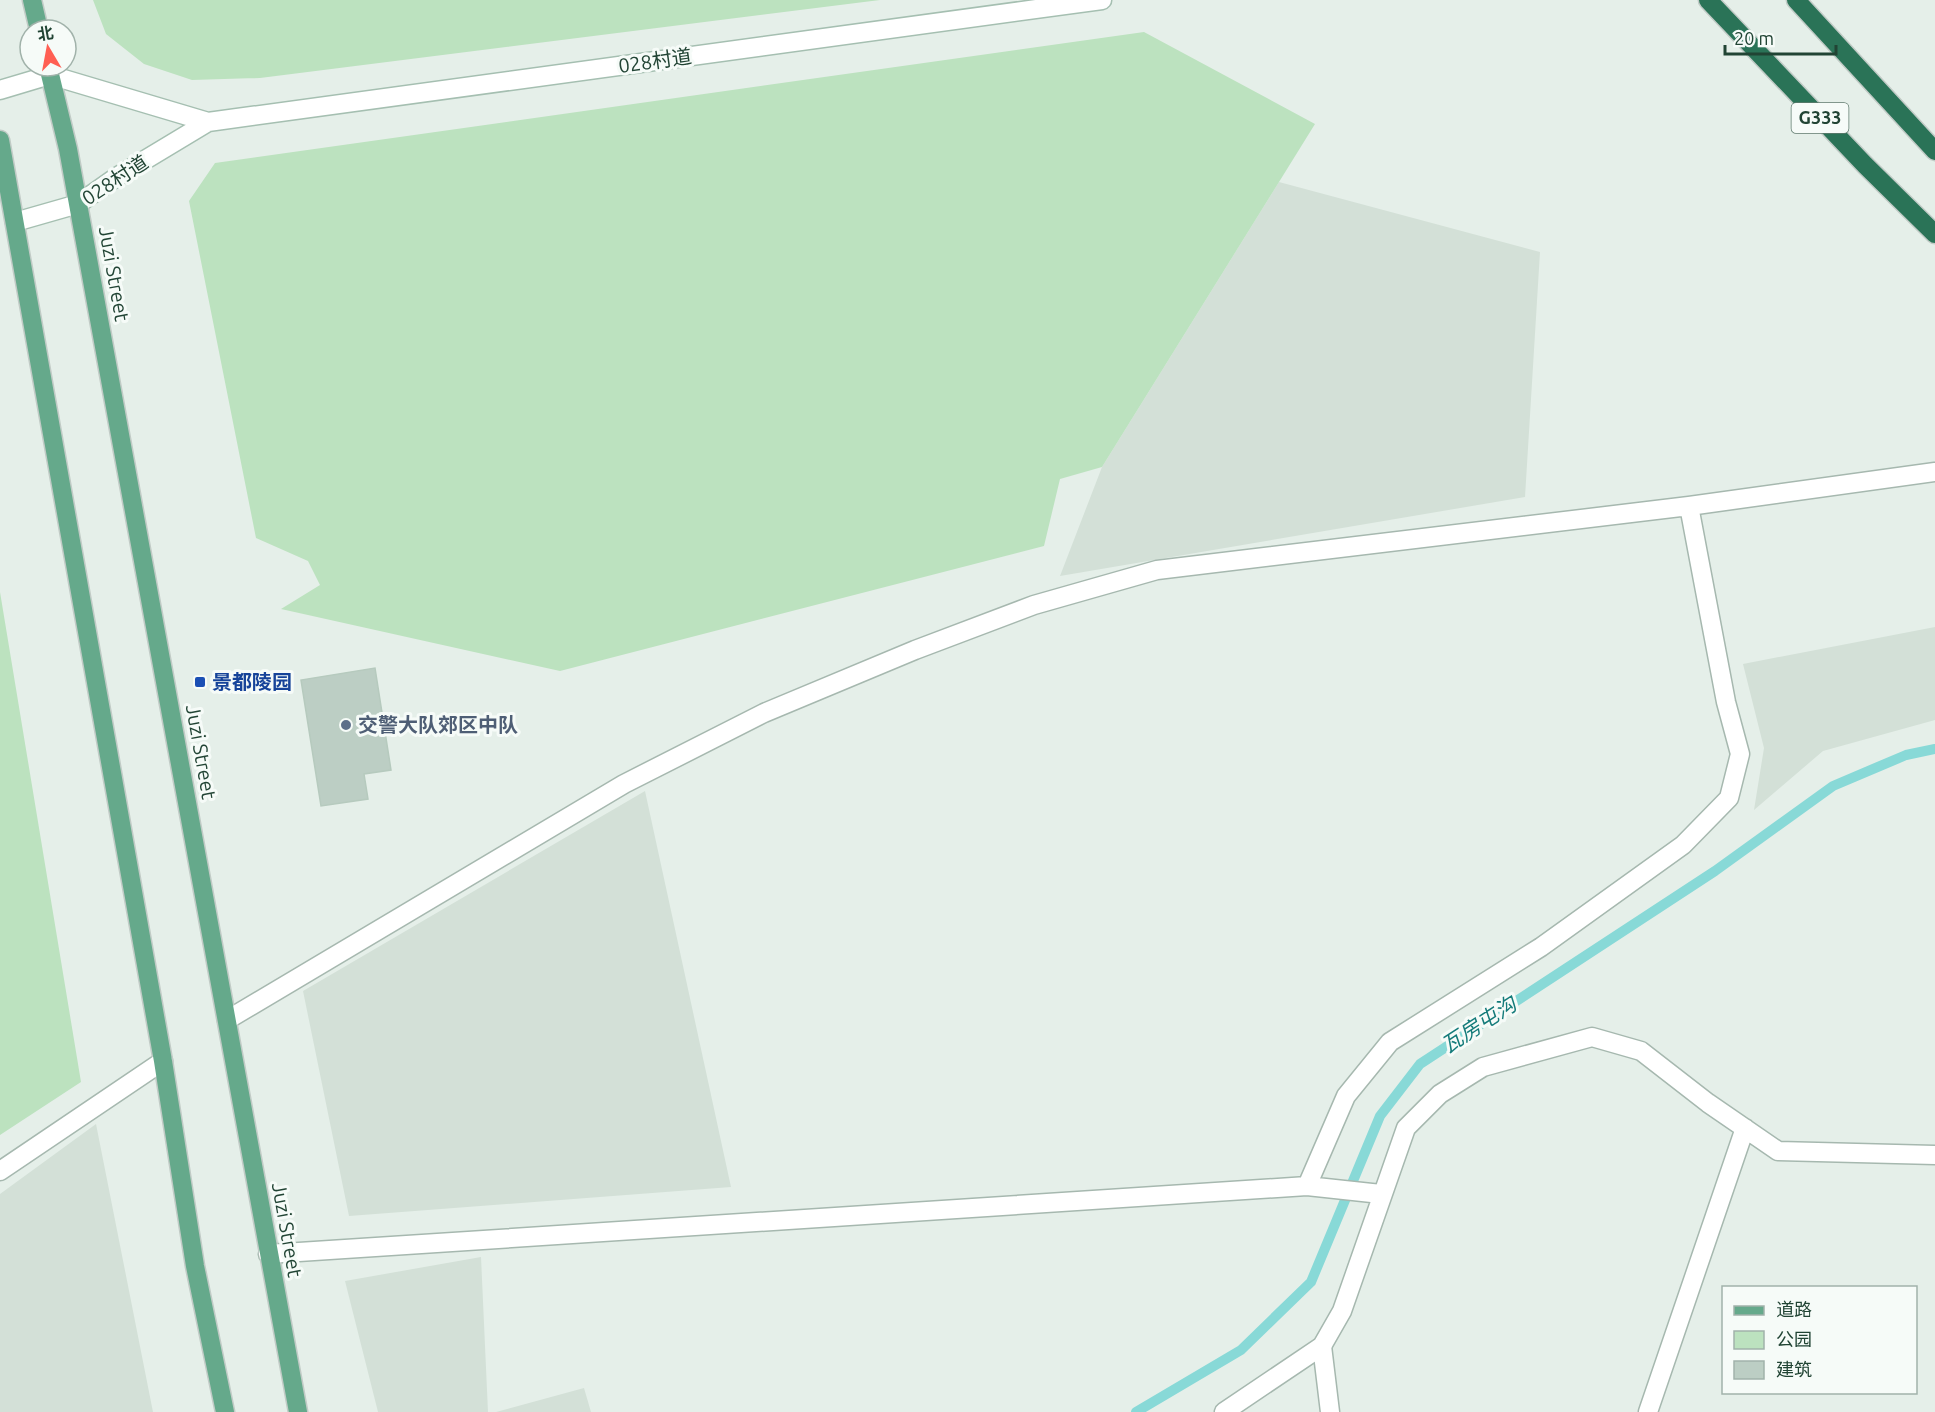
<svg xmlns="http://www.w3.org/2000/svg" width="1935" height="1412" font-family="Ubuntu,'Noto Sans SC',sans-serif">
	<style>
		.built { fill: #d3e0d7 }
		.green { fill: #bce2bf }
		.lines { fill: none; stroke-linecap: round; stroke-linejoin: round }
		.stream { stroke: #88d9d7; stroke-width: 10 }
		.building { fill: #bccec4; stroke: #b6cabe; stroke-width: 1.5 }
		.lane-casing { stroke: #a6b8af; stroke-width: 21 }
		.street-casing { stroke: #a6b8af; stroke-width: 21 }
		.secondary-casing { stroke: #a5bfb1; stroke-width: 21 }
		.primary-casing { stroke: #c1cbc6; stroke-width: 21 }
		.highway-casing { stroke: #c1cbc6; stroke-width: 21 }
		.lane { stroke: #fff; stroke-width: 18 }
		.street { stroke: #fff; stroke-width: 18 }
		.secondary { stroke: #fff; stroke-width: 18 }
		.primary { stroke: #65a98b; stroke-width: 18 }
		.highway { stroke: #2a7357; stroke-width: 18 }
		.transit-dot { fill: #1a4fb4; stroke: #f6fbf8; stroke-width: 2 }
		.service-dot { fill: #5c6f8a; stroke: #f6fbf8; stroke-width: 2 }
		.labels { text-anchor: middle; stroke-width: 6; stroke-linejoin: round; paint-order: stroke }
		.shield { fill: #f6fbf8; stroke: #617b6f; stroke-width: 1.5 }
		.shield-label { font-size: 18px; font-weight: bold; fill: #214434 }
		.street-label { font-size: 20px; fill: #214434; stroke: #f6fbf8 }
		.transit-label { font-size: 20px; font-weight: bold; fill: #164399; stroke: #f6fbf8; text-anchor: start }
		.service-label { font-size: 20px; font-weight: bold; fill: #4e5e75; stroke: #f6fbf8; text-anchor: start }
		.water-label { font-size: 21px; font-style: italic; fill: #147b7a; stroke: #f6fbf8 }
	</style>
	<rect width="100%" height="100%" fill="#e5efe9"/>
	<path class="built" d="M1279,182l261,70 -15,245 -465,79 42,-109z
		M1935,627v93l-112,31 -69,59 10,-62 -21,-84z
		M645,791l86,396 -382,29 -46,-225z
		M96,1124l57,288h-153v-218z
		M481,1257l7,155h-110l-33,-131z
		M584,1388l7,24h-95z"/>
	<path class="green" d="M93,0h787l-620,78 -68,2 -48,-16 -38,-30z
		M1144,32l171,92 -213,343 -42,12 -16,67 -484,125 -279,-62 39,-24 -12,-24 -52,-23 -67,-337 26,-38z
		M0,592l81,490 -81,53z"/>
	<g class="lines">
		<path class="stream" d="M1136,1412l105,-62 70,-68 69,-166 40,-52 295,-193 118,-85 73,-31 29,-6"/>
	</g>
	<path class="building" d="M375,668l16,102 -27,4 4,25 -47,7 -20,-126z"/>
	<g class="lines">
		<defs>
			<path id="lane" d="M1322,1346l8,66"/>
			<path id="street" d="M227,1020l397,-236 140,-71 151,-63 119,-45 123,-35 532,-64 246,-34
				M0,1171l163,-110
				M1307,1186l39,-90 44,-54 151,-95 142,-102 46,-47 11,-44 -14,-52 -37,-196
				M268,1254l1039,-68 74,8
				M1224,1412l98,-66 20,-35 64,-183 34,-34 43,-27 109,-30 49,14 67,52 70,48 157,4
				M1648,1412l97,-284"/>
			<path id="secondary" d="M0,90l50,-15 158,47
				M15,222l63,-18 37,-26 93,-56 894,-122"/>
			<path id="primary" d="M32,0l7,30
				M48,66l20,83 230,1263
				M0,140l163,921 32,205 30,146"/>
			<path id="highway" d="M1708,0l157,165 70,69
				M1796,0l139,151"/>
		</defs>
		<use href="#lane" class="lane-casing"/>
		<use href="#street" class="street-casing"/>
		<use href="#secondary" class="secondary-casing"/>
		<use href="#primary" class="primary-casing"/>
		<use href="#highway" class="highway-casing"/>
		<use href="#lane" class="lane"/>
		<use href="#street" class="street"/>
		<use href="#secondary" class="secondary"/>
		<use href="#primary" class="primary"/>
		<use href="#highway" class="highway"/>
	</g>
	<rect class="transit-dot" x="194" y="676" width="12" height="12" rx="3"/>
	<circle class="service-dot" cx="346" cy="725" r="6"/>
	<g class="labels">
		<rect class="shield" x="1791.5" y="103" width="57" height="30" rx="4.5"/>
		<g class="shield-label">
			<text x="1820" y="124">G333</text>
		</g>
		<g class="street-label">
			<text transform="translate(655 61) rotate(-8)" y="7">028村道</text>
			<text transform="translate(115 180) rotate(-33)" y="7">028村道</text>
			<text transform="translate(114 274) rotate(80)" y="7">Juzi Street</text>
			<text transform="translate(201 752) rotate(80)" y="7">Juzi Street</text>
			<text transform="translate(287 1230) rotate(80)" y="7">Juzi Street</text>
		</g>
		<g class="transit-label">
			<text x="212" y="689">景都陵园</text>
		</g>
		<g class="service-label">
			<text x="358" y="732">交警大队郊区中队</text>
		</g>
		<g class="water-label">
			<text transform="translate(1479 1025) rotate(-33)" y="7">瓦房屯沟</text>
		</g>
	</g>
	<rect x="1722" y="1286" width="195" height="108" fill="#f6fbf8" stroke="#a1b2aa" stroke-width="1.5"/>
	<rect x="1734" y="1306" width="30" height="9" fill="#65a98b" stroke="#a1b2aa" stroke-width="1.5"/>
	<text x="1776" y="1316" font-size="18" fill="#214434">道路</text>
	<rect x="1734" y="1331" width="30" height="18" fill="#bce2bf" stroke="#a1b2aa" stroke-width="1.5"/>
	<text x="1776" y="1346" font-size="18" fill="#214434">公园</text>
	<rect x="1734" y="1361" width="30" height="18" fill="#bccec4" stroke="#a1b2aa" stroke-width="1.5"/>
	<text x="1776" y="1376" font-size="18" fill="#214434">建筑</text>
	<g transform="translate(48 48) rotate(350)"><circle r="28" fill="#f6fbf8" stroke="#a1b2aa" stroke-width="1.5"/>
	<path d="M0-4.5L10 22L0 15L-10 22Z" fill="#ff5f53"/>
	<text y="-9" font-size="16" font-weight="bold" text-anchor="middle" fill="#214434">北</text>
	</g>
	<path d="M1725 45v9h111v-9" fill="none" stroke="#214434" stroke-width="3"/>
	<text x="1734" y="45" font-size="18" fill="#214434" stroke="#f6fbf8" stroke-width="4.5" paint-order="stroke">20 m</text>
</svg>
